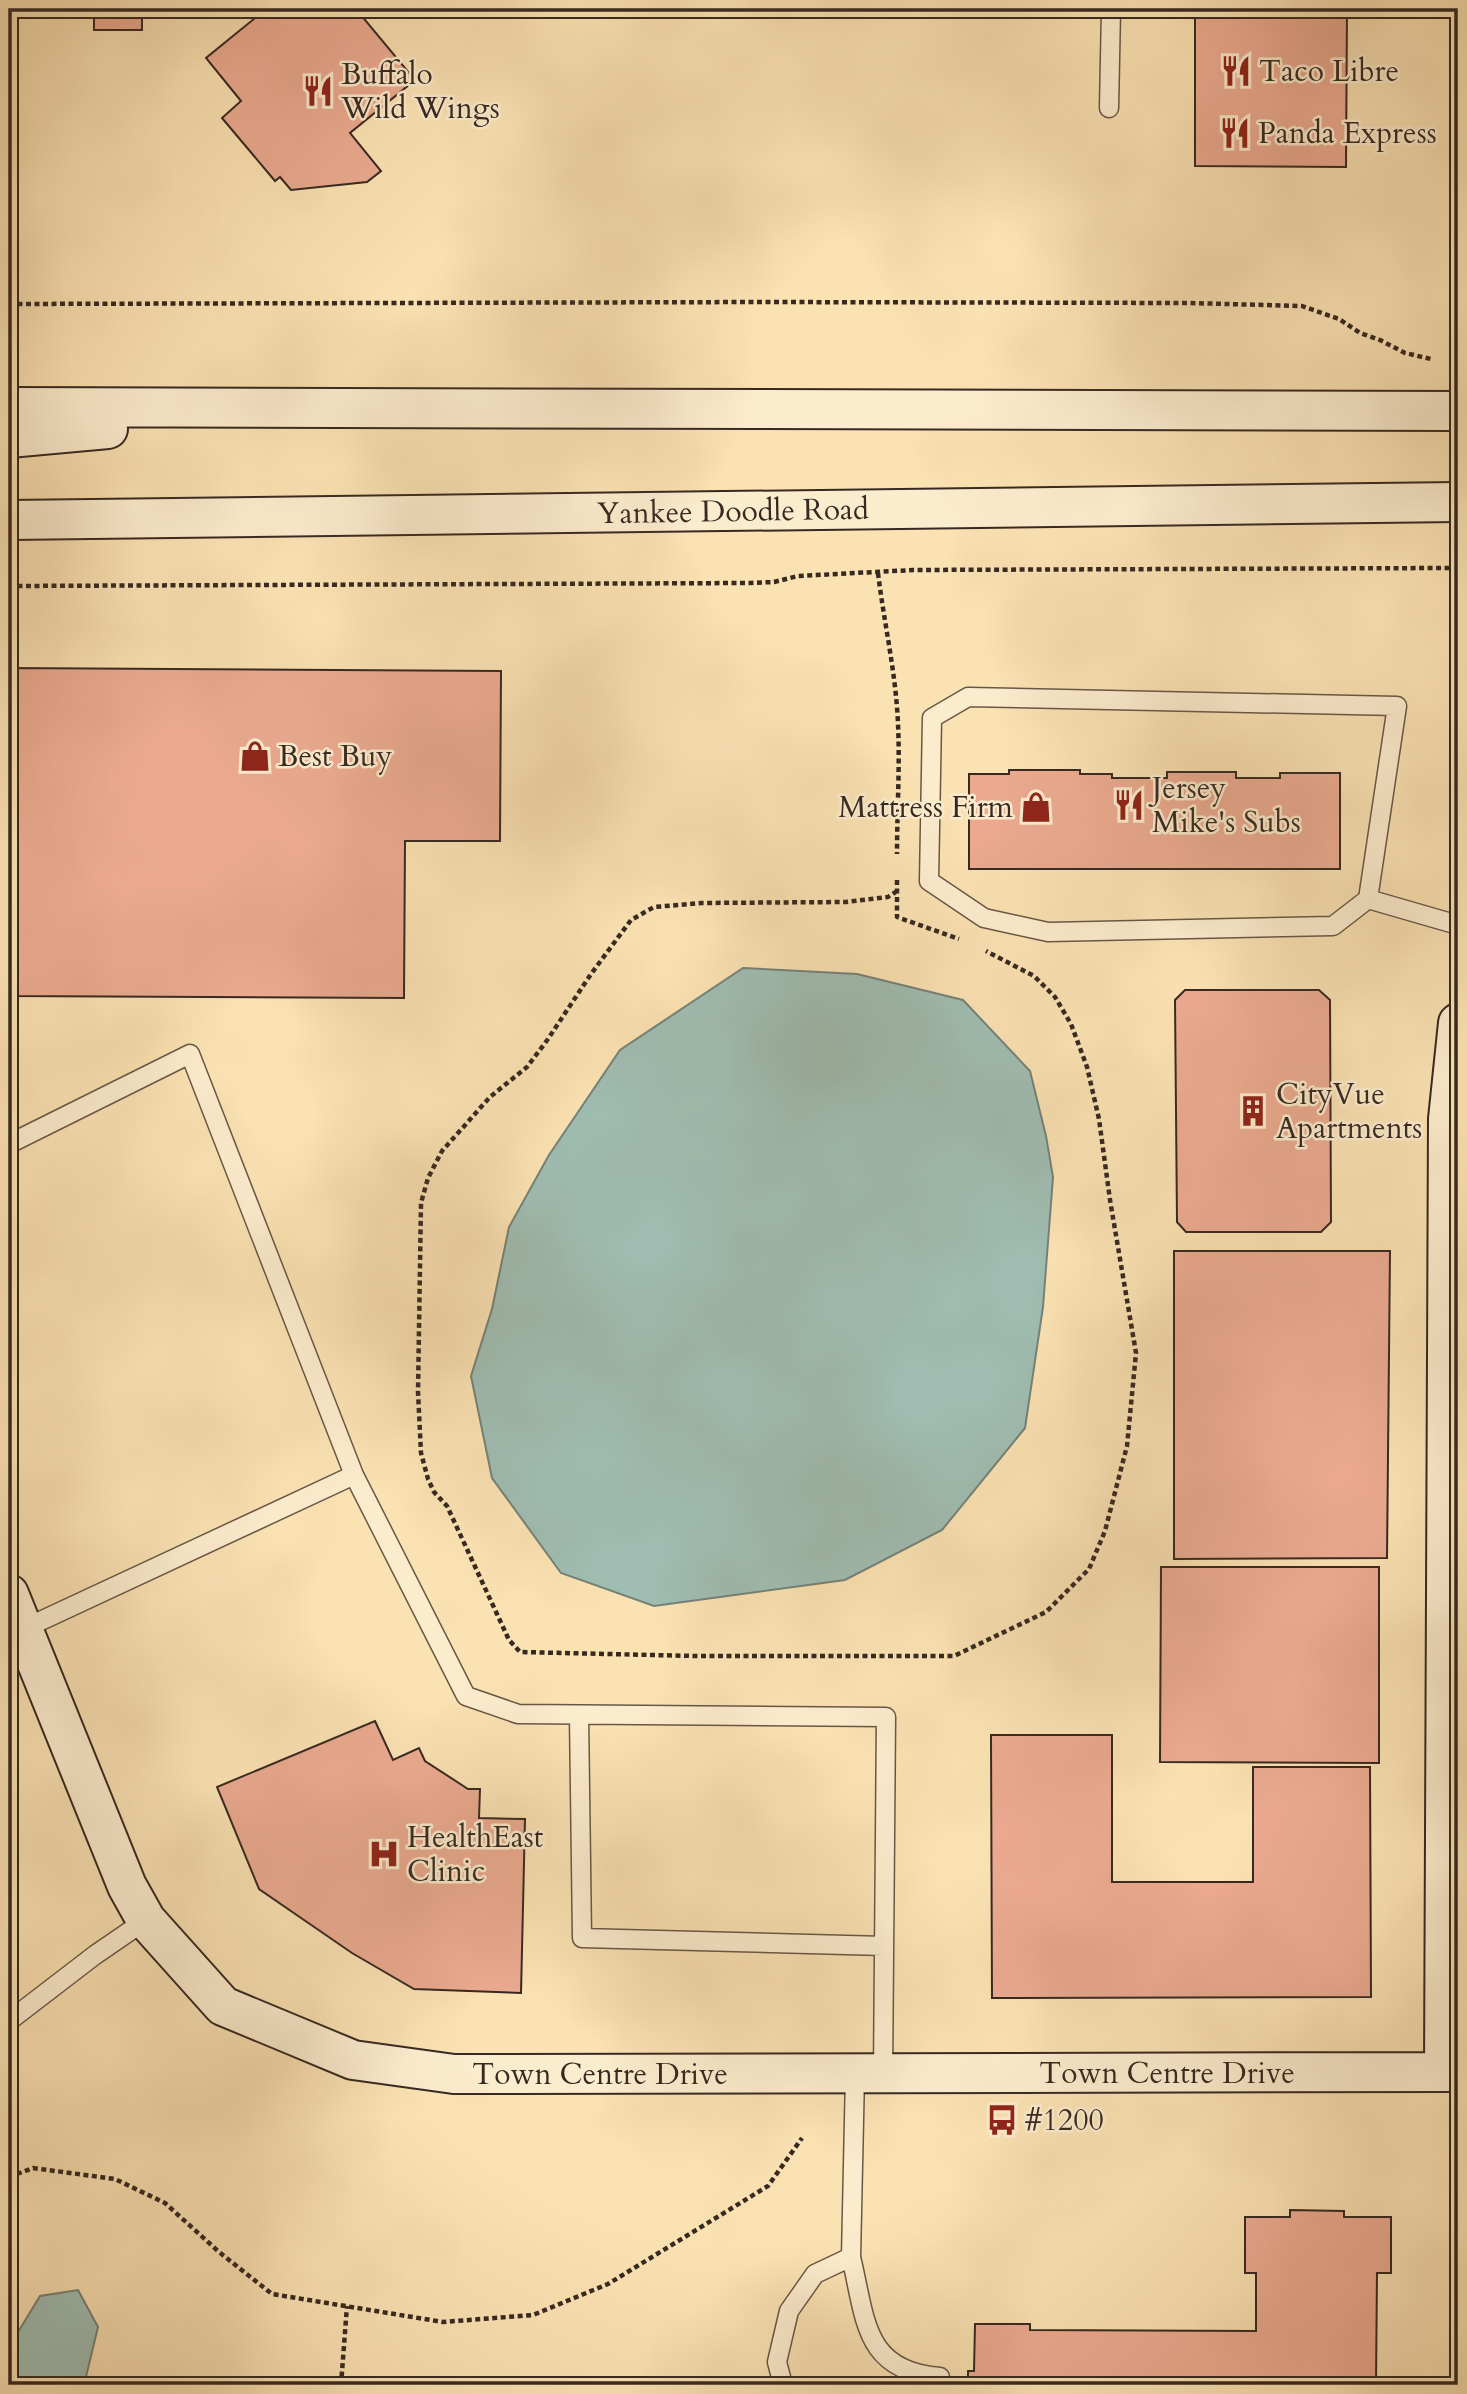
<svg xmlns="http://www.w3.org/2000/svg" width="1467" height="2394" font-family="Cardo,serif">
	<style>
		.water { fill: #9fbdb2; stroke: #758278; stroke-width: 2 }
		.building { fill: #ebaa90; stroke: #372921; stroke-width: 2 }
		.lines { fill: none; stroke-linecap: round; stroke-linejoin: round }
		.lane-casing { stroke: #685746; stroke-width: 21 }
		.secondary-casing { stroke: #372921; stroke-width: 42 }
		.path { stroke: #372921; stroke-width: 4.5; stroke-dasharray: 5 3.5; stroke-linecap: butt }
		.lane { stroke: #fcecce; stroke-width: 18 }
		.secondary { stroke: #fcecce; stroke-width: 38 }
		.labels { text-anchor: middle; stroke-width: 5; stroke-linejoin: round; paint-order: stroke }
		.poi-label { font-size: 30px; fill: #372921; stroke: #fcecce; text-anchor: start }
		.street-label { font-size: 30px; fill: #372921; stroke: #fcecce }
	</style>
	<rect width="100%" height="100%" fill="#fbe2b3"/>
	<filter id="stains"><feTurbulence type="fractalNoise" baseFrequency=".00286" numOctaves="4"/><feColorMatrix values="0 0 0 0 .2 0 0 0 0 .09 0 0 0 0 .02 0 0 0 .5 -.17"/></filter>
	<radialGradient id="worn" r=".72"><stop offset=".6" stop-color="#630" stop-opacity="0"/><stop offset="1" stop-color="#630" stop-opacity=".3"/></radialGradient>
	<path class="water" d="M743,968l114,6 106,26 67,71 16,65 7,41 -10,130 -18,121 -83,102 -97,50 -191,26 -93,-33 -69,-95 -21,-102 21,-67 17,-82 40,-72 71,-105z
		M78,2290l20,37 -14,58h-75v-38l31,-51z"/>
	<path class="building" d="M94,9h48v21h-48z
		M266,9h90l59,71 -65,53 31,38 -14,11 -76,8 -11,-13 -5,4 -53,-63 19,-17 -35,-43z
		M1195,9h152l-1,158 -151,-1z
		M9,668l492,3 -1,170h-95l-1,157 -395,-2z
		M1009,770h71v4h32v4h55v-6h69v6h44v-5h60v96h-371v-95h40z
		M1185,990h134l11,10 1,222 -10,10h-135l-9,-10 -2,-222z
		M1174,1251h216l-3,307 -213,1z
		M1161,1567h218v196l-219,-1z
		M375,1721l18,39 26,-12 6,13 43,28h12l-1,29 46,1 -4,174 -107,-4 -62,-36 -93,-64 -42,-102z
		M991,1735h121v147h141v-115h117l1,230 -379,1z
		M1290,2210l54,1v6h47v56h-14l-1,112h-408v-14h6l1,-47h55v6l226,1v-58h-11v-56h45z"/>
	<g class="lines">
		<defs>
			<path id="lane" d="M1109,108l2,-99
				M968,697l429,9 -29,193 -35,27 -285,6 -64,-14 -55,-37 3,-163z
				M1368,899l90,26
				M9,1144l181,-90 164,421 -335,156
				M354,1475l112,221 52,18 368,3 -3,357
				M579,1715l3,223 302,8
				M9,2021l86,-66 51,-35
				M851,2257c15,62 12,114 89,120
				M783,2385l-6,-23 12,-51 26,-37 36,-17 4,-183"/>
			<path id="secondary" d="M9,407l1449,4
				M9,438l99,-9
				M9,520l1449,-18
				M9,1594l118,292 19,34 77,86 130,54 101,14 1004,-2
				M1444,2072l4,-953 10,-96"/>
		</defs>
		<use href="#lane" class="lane-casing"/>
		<use href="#secondary" class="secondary-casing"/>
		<path class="path" d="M9,304l754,-2 426,1 113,3 37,13 21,14 20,7 25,13 26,6
			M878,573c6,50 18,100 20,151 2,43 -1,87 -1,130
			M9,586l741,-3 24,-1 24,-6 115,-6 536,-2
			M897,880v37l62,22
			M897,891l-9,6 -42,5 -144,1 -48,4 -23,13 -40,54 -43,65 -21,28 -37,30 -48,54 -14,27 -7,25 -3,189 3,61 7,26 6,13 13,14 62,134 11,12 176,4h258l92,-44 43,-43 16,-38 22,-85 9,-93 -26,-153 -11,-81 -12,-52 -16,-43 -16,-27 -21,-21 -48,-25
			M9,2177l24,-9 82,11 50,24 54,49 53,42 171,28 90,-7 75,-31 160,-98 34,-48
			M341,2385l6,-79"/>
		<use href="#lane" class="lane"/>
		<use href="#secondary" class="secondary"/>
	</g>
	<defs>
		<symbol id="restaurant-bare" viewBox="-9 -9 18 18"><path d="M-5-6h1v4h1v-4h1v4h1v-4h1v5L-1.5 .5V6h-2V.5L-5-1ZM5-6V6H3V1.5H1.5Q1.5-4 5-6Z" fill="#8f2418" stroke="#fcecce" stroke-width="2.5" paint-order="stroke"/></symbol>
		<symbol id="shop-bare" viewBox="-9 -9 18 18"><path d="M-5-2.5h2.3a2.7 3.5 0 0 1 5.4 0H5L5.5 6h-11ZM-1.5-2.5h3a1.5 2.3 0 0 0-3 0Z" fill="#8f2418" stroke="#fcecce" stroke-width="2.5" paint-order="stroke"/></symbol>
		<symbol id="building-bare" viewBox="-9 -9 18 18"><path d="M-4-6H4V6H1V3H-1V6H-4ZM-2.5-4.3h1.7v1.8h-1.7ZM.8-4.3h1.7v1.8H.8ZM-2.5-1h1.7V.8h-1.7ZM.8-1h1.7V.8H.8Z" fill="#8f2418" stroke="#fcecce" stroke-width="2.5" paint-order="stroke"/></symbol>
		<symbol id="hospital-bare" viewBox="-9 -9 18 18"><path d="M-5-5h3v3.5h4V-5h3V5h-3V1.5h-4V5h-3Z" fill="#8f2418" stroke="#fcecce" stroke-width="2.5" paint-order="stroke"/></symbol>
		<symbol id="bus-bare" viewBox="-9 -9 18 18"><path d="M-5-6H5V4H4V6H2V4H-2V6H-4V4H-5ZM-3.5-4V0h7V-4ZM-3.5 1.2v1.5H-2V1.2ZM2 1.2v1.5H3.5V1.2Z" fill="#8f2418" stroke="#fcecce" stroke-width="2.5" paint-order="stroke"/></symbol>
	</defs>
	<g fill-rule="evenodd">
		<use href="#restaurant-bare" x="1214" y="49" width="44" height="44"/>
		<use href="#restaurant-bare" x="296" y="69" width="44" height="44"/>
		<use href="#restaurant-bare" x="1213" y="111" width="44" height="44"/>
		<use href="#shop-bare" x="233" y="734" width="44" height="44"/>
		<use href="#restaurant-bare" x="1107" y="783" width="44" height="44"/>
		<use href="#shop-bare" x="1014" y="785" width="44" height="44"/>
		<use href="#building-bare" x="1231" y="1089" width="44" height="44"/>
		<use href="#hospital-bare" x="362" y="1832" width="44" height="44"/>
		<use href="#bus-bare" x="980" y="2098" width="44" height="44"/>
	</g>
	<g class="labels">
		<g class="poi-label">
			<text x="1259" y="81">Taco Libre</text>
			<text x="341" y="84">Buffalo<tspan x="341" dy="34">Wild Wings</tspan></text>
			<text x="1258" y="143">Panda Express</text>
			<text x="278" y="766">Best Buy</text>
			<text x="1152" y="798">Jersey<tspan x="1152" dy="34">Mike's Subs</tspan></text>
			<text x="1013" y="817" text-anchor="end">Mattress Firm</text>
			<text x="1276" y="1104">CityVue<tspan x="1276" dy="34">Apartments</tspan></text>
			<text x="407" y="1847">HealthEast<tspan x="407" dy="34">Clinic</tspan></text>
			<text x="1025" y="2130">#1200</text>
		</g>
		<g class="street-label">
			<text transform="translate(733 511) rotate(-1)" y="10">Yankee Doodle Road</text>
			<text x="1167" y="2083">Town Centre Drive</text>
			<text x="600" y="2084">Town Centre Drive</text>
		</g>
	</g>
	<rect width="1467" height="2394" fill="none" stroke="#fbe2b3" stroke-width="35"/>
	<rect x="10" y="10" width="1446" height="2373" fill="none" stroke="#372921" stroke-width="3.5"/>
	<rect x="18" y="18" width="1432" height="2359" fill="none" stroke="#372921" stroke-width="2"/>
	<rect width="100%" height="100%" filter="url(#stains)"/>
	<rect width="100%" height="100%" fill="url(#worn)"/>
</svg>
